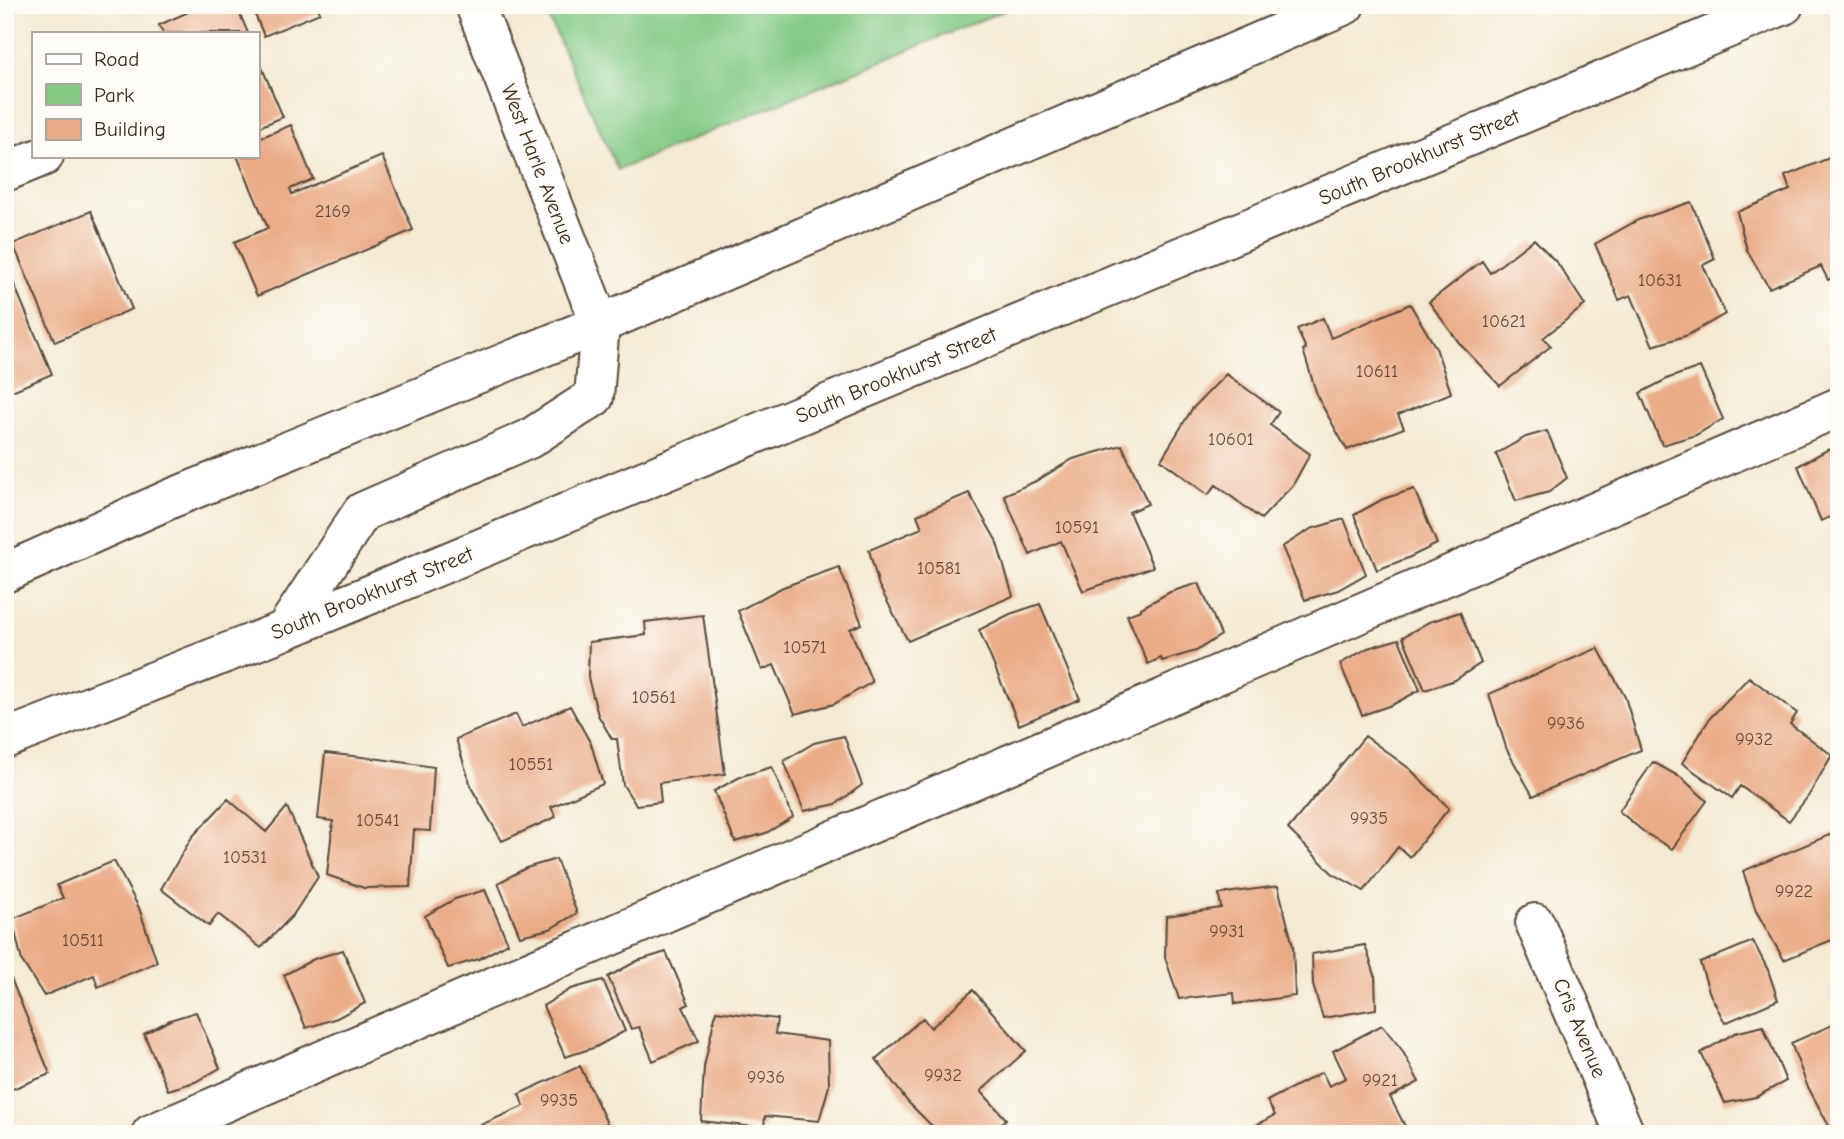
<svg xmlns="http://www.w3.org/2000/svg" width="1844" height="1139" font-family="'Comic Neue',sans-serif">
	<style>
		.green { fill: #82c984; stroke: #5e7a51; stroke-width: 2 }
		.building { fill: #eaab87 }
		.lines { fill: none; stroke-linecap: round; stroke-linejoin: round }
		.minor-casing { stroke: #574739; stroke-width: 42 }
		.major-casing { stroke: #574739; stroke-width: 42 }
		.minor { stroke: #fff; stroke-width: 38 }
		.major { stroke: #fff; stroke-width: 38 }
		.labels { text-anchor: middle; stroke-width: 5; stroke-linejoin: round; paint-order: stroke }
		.number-label { font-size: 18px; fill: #674a38 }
		.street-label { font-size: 21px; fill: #3b2a1e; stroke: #fdfcf7 }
	</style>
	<rect width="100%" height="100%" fill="#fdfcf7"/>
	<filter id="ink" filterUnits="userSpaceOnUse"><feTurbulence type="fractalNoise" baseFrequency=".0143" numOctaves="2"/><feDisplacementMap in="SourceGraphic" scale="14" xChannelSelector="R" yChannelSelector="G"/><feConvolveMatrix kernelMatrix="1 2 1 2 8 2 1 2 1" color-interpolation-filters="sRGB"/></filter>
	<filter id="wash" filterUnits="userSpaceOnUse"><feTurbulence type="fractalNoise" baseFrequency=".00686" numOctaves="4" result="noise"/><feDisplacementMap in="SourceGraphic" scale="28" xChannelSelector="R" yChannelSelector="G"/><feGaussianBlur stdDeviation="1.57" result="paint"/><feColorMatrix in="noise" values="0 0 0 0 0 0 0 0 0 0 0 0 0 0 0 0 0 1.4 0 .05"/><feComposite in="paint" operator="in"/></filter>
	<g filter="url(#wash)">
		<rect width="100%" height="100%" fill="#f4e9d2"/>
		<path class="green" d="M543,5h474l-399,165z"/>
		<g id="blocks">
			<path class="building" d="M147,5h17l-15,7z
				M204,5h32l12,28h-85l-4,-8z
				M251,5h66l3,8 -56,23z
				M257,56l26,61 -26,11z
				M291,125l22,54 -23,10 2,5 90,-38 31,74 -156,66 -23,-54 34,-14 -31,-72h20v-17z
				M1839,154v121l-11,5 -7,-14 -52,22 -22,-38 -10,-38 53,-22 -5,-14z
				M1691,202l24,57 -12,6 22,49 -37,21 -35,11 -22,-51 -12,5 -24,-56 43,-24z
				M91,211l41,98 -77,33 -42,-98z
				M1534,239l24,25 27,41 -42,33 8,8 -51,40 -40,-42 -31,-42 53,-41 8,12z
				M5,263l47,111 -47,20z
				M1410,304l26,44 15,45 -53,22 6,13 -57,22 -29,-52 -15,-48 3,-1 -9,-20 26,-11 8,20z
				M1700,367l23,52 -27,16 -34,10 -22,-52 29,-15z
				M1226,374l53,38 -9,13 40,29 -17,31 -32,34 -45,-34 -8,10 -47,-35 31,-51z
				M1547,431l20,47 -18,14 -33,9 -20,-47 30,-17z
				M1122,445l26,59 -19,8 24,55 -70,24 -22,-50 -31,14 -26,-60 32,-14 37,-22z
				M1839,447v66l-18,8 -23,-55 29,-16z
				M1414,489l23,55 -29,14 -31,12 -23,-55 29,-16z
				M969,493l27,47 17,56 -105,45 -29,-55 -10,-36 53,-22 -5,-13z
				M1344,519l22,55 -28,16 -33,10 -23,-53 29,-18z
				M839,567l23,57 -12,5 22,53 -38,22 -39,10 -21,-49 -12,5 -24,-59 45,-24z
				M1199,583l22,52 -25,16 -34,10 -1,-3 -13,6 -21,-49 14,-5v-2l29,-16z
				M1040,604l40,95 -61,26 -40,-95 31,-16z
				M1460,612l21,51 -26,17 -30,10 -22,-53 26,-15z
				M703,615l22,159 -66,9 2,19 -25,3 -13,-20 -6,-46h-5l-14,-24 -10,-37 1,-36 57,-7 -1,-13z
				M1399,639l21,51 -28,15 -30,10 -22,-51 28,-16z
				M1598,648l27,49 16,53 -108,46 -26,-46 -18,-56z
				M1749,677l48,36 -7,11 42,31 -23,40 -20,26 -49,-35 -8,12 -50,-35 28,-45z
				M570,706l21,38 12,40 -52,23 5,10 -54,24 -30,-52 -16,-50 60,-25 6,13z
				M844,736l18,49 -26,19 -32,7 -20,-50 30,-18z
				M1365,736l45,33 39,39 -39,49 -12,-10 -34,44 -32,-18 -44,-44z
				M325,753l55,6 54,8 -4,64 -16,-1 -4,57 -46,1 -37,-13 6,-54 -15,-2z
				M1653,762l29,16 25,23 -35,48 -28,-17 -25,-21z
				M772,767l21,50 -27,16 -31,9 -21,-51 28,-15z
				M228,799l38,33 21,-25 31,70 -25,38 -32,33 -43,-34 -9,12 -48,-37 31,-52z
				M1839,831v89l-6,2 6,15 -55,23 -28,-49 -13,-40z
				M556,859l21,54 -27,16 -30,7 -22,-53 28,-15z
				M114,861l25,47 18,54 -59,25 -4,-12 -50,21 -22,-35 -10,-42 51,-21 -6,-13z
				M1278,886l15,60 2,50 -60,8 -1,-11 -55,6 -14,-42 1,-41 55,-8 -2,-14z
				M485,890l23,53 -29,16 -31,9 -23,-52 30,-17z
				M1753,941l15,29 10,30 -53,23 -15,-29 -10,-31z
				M1365,945l10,30 1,34 -53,9 -10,-33 -1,-31z
				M343,950l22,53 -28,15 -31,10 -22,-53 30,-16z
				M666,952l23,52 -6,3 16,34 -46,20 -14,-34 -8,2 -23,-52 29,-16z
				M5,964l45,110 -45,18z
				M603,980l22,51 -29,16 -31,10 -22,-51 28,-17z
				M973,990l53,61 -45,40 25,28 -15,15h-46l-6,-7 -3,3 -29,-29 -31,-42 47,-41 8,10z
				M716,1011l61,8 -2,15 53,7 1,45 -10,35 -54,-5 -1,12 -63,-7 3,-54z
				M196,1012l24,56 -25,14 -27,8 -24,-56 26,-14z
				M1839,1022v102l-9,4 -23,-43 -16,-42z
				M1382,1025l20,25 17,32 -29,15 19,37h-169l35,-19 -8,-14 55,-29 7,14 17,-8 -13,-27z
				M1763,1026l23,55 -30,16 -31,6 -24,-50 34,-20z
				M580,1066l32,68h-134l-2,-7 48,-21 -5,-12z"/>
		</g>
	</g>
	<g filter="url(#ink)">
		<use href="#blocks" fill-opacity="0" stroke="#574739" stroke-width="2"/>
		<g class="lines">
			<defs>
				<path id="minor" d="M475,5l125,319
					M5,172l39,-16
					M1535,923l90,211
					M151,1134l1688,-727"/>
				<path id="major" d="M5,573l165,-74 430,-175 745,-319
					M285,630l77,-118 167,-73 65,-42 6,-73
					M5,739l280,-109 1499,-625"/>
			</defs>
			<use href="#minor" class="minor-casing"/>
			<use href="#major" class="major-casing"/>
			<use href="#minor" class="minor"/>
			<use href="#major" class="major"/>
		</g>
	</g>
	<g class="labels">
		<g class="number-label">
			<text x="333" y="217">2169</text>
			<text x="1660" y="286">10631</text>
			<text x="1504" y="327">10621</text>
			<text x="1377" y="377">10611</text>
			<text x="1231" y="445">10601</text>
			<text x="1077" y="533">10591</text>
			<text x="939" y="574">10581</text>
			<text x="805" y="653">10571</text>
			<text x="654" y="703">10561</text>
			<text x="1566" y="729">9936</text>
			<text x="1754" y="745">9932</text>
			<text x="531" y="770">10551</text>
			<text x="1369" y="824">9935</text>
			<text x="378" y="826">10541</text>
			<text x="245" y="863">10531</text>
			<text x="1794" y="897">9922</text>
			<text x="1227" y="937">9931</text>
			<text x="83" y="946">10511</text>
			<text x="943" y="1081">9932</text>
			<text x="766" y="1083">9936</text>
			<text x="1380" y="1086">9921</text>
			<text x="559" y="1106">9935</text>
		</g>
		<g class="street-label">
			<text transform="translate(1419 157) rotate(-23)" y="7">South Brookhurst Street</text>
			<text transform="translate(538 164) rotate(69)" y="7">West Harle Avenue</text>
			<text transform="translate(896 375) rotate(-23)" y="7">South Brookhurst Street</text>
			<text transform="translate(372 593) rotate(-22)" y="7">South Brookhurst Street</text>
			<text transform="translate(1580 1028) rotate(67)" y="7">Cris Avenue</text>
		</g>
	</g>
	<rect width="1844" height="1139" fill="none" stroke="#fdfcf7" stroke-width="28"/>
	<rect x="32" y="32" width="228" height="126" fill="#fdfcf7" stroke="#afa8a0" stroke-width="2"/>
	<rect x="46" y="54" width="35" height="10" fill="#ffffff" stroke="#afa8a0" stroke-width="2"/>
	<text x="94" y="66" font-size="21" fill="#3b2a1e">Road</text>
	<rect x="46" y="84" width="35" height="21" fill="#82c984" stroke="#afa8a0" stroke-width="2"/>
	<text x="94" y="102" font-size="21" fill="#3b2a1e">Park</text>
	<rect x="46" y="119" width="35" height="21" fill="#eaab87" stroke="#afa8a0" stroke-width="2"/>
	<text x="94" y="136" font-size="21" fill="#3b2a1e">Building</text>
</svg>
